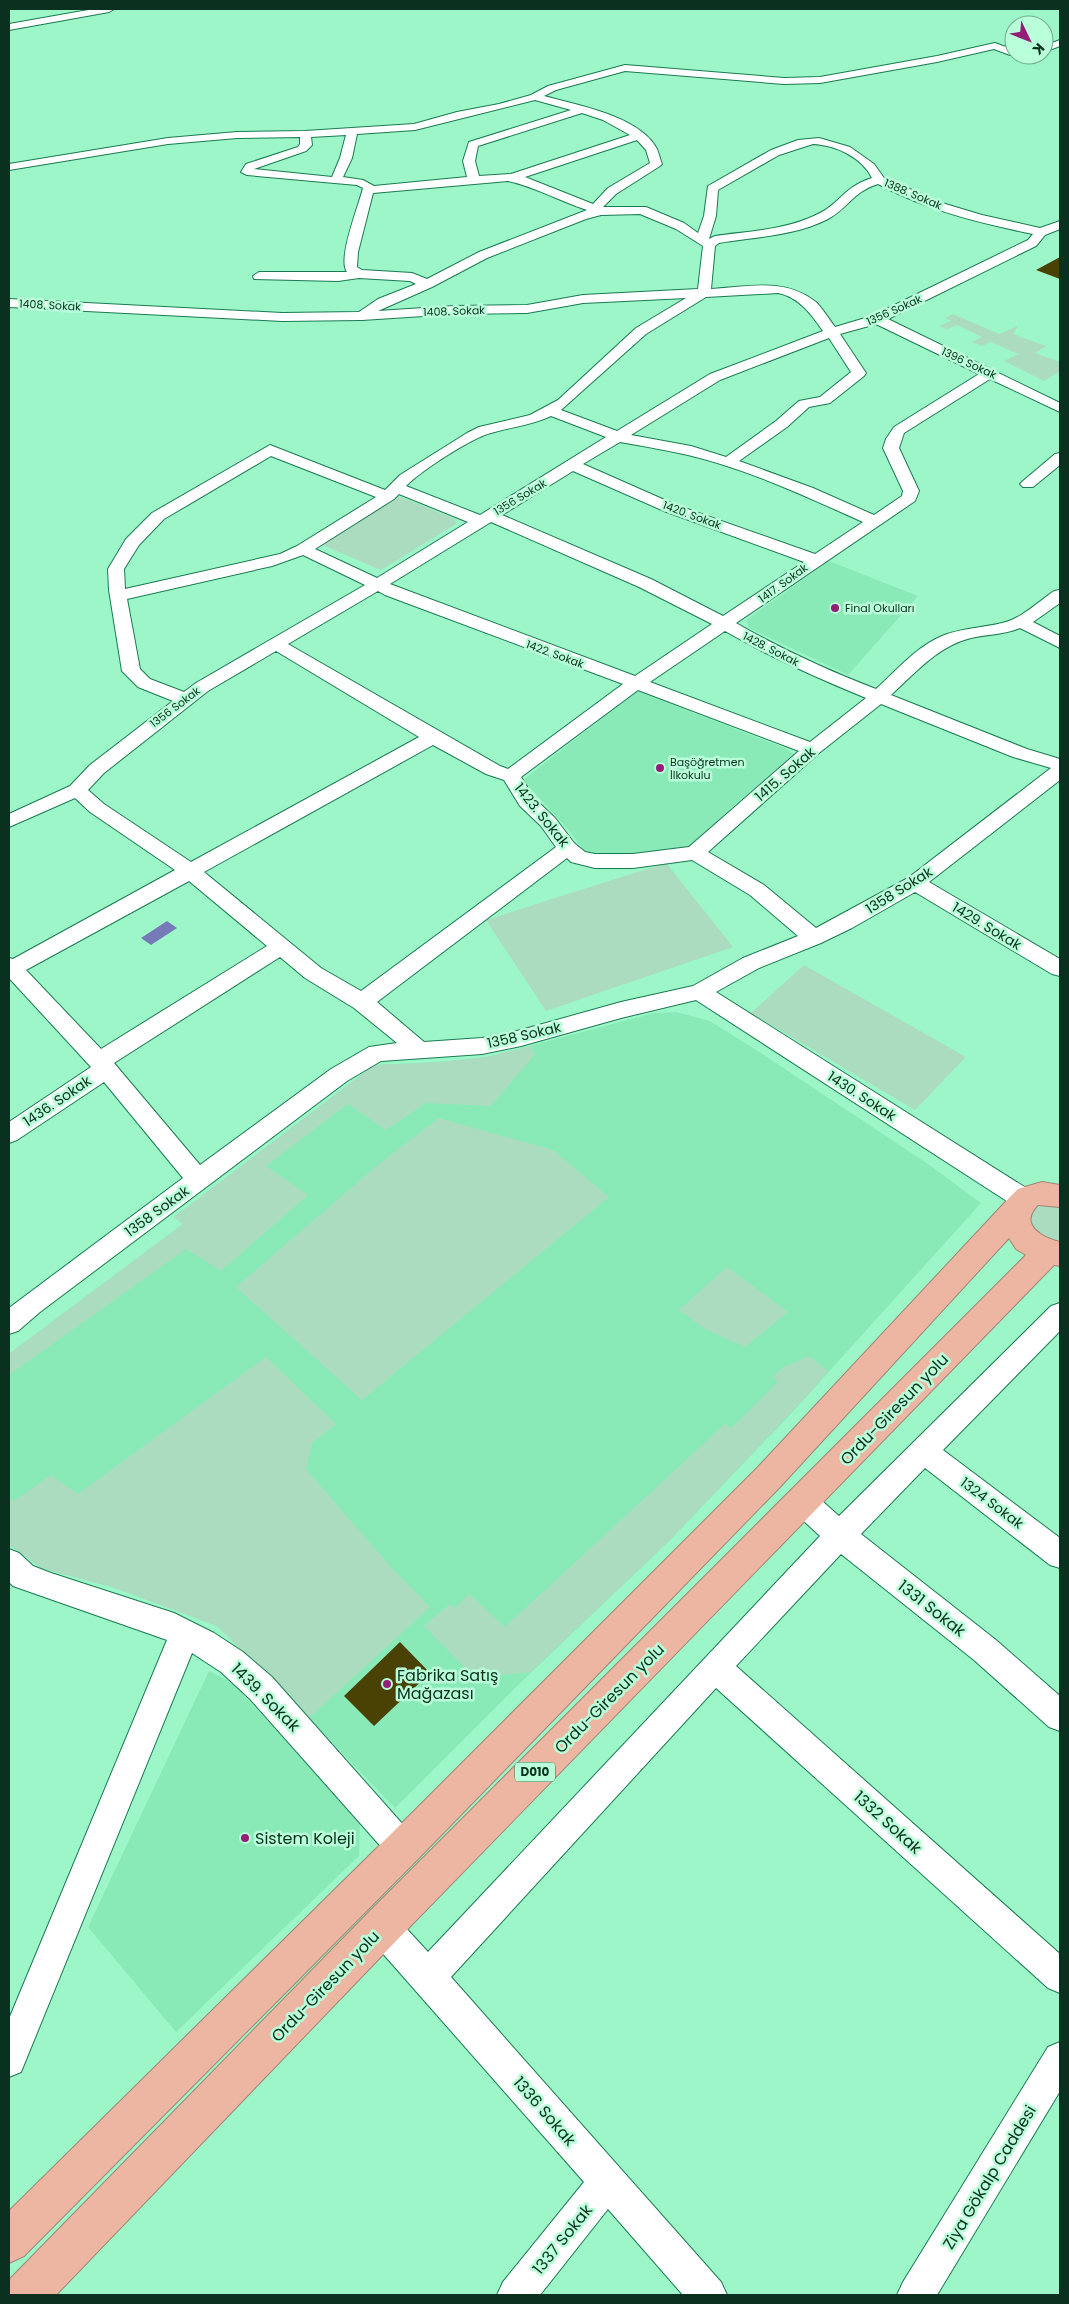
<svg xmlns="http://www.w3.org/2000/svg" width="1069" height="2304" font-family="Poppins,sans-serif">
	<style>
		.built { fill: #89eab8 }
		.green { fill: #abdcc0 }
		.water { fill: #767ab8 }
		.building { fill: #4a4105 }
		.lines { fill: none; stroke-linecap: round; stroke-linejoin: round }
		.minor-casing { stroke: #197b52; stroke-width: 2 }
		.highway-casing { stroke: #9e8775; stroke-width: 2 }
		.minor { fill: #fff; fill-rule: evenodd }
		.highway { fill: #edb6a3; fill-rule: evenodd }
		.poi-dot { fill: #951d78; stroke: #b9ffd9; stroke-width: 2 }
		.labels { text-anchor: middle; stroke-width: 5; stroke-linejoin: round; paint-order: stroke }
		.far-street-label { font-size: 11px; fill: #0a311f; stroke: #b9ffd9 }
		.far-poi-label { font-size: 11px; fill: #0a311f; stroke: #b9ffd9; text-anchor: start }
		.shield { fill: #b9ffd9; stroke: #3e6f57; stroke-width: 1 }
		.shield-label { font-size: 12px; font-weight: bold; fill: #0a311f }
		.street-label { font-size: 14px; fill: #0a311f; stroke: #b9ffd9 }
		.near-street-label { font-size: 16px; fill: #0a311f; stroke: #b9ffd9 }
		.near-poi-label { font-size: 16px; fill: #0a311f; stroke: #b9ffd9; text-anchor: start }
	</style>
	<rect width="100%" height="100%" fill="#9df6c7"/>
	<path class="built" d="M829,561l89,35 -70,79 -99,-47 -3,-8z
		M637,691l148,57 11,8 -64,51 -42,43 -59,7 -45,-3 -15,-21 -48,-53z
		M676,1012l34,9 51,32 170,113 50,37 -192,213 -121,126 -155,148 -118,118 -124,-129 -54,-53 -102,-38 -74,-20 -32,-23v-191l174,-130 -9,-7 200,-152 67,-3 46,-5 167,-44z
		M209,1671l22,11 129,137 -1,37 -183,176 -88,-105z"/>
	<path class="green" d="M953,314l46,20 19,-8 -5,8 33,12 -11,7 25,9v9l-16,10 -40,-20 14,-7 -27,-12 -9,4 -10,-4 10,-5 -25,-12 -10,4 -8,-3 12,-5 -6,-3z
		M401,497l54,22 1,5 -75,46 -63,-27 74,-45z
		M666,863l67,84 -187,64 -60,-91z
		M804,965l162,92 -51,53 -164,-97z
		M530,1046l5,8 -44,52 -65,-3 -40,27 -38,-26 -82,62 42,29 -87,76 -35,-22 -177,126v-21l174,-130 -9,-7 200,-152 67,-3 46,-5z
		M439,1118l114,32 56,47 -247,203 -126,-113 143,-123z
		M1044,1205l16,2v33c-16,1 -37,-12 -27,-30z
		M727,1267l61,45 -43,35 -40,-18 -26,-19z
		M809,1356l19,15 -18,22 -142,149 -137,130 -56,6 -51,-52 26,-22 5,4 14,-14 36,33 220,-203 6,4 47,-46 -6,-5 12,-10z
		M266,1357l70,67 -24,19 -6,26 85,98 39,40 -121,111 -92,-92 -102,-38 -74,-20 -32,-24v-47l5,4 37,-26 27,19z"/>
	<path class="water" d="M167,921l10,7 -26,17 -10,-7z"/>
	<path class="building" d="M1060,257v22l-24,-9z
		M400,1642l30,31 -56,53 -30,-30z"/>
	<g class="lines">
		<defs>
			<path id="minor" d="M94,9h20l-5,3 -100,18v-6z
				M1060,40v6l-16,6v-6z
				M995,43l19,7v5h4h-8l-16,-6 -57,13 -117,21 -36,1 -159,-13 -69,19 -12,6c33,9 96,20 113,53 2,5 3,10 5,15l-2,2 -44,28 -13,13h43l38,16 14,10 6,-17 4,-30 63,-36 27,-10 21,-2 31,9 24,17 10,14 58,25 40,12 58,13 20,-7v8l-15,6 -9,11 -148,73 172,84v9l-70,-33 -86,54 -5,15 20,43 -4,10 -179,122c45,26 91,47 140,66 20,-18 40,-42 66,-53 19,-8 40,-8 60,-13 19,-4 36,-21 52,-32l6,-1v13l-27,19 27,14v12l-40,-20c-16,7 -32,6 -49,10 -33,8 -56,35 -80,57l136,54 33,10v21l-131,102 131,77v17l-8,-2 -137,-82 -63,36 -31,15 -62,25 -43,24 318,201 3,7 -3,7 -9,3 -9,-3 -320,-207 -75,18 -100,28 -39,8 -101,7 -34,20 -307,231 -22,19 -9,3v-26l174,-130 -79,-96 -87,58 -8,3v-21l82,-55 -82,-89v-20l4,1 162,-89 -85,-58 -15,-14 -66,29v-13l61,-28 20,-21 83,-64 -35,-14 -16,-16 -13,-81 -1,-21 18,-30 26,-26 118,-68 115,45 15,-15 67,-42 12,-6 51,-12 28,-15 78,-72 50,-30 -103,5 -56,10 -73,1 -92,6 -80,1 -273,-14v-8l273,14 77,-1 19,-13 38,-15 -6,-3 -51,-3 -21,3 -84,-2 -1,-3 6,-4h88c-10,-13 12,-67 16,-84l-6,-3 -110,-10 -6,-3 5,-8 52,-17 2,-3v-7l-63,1 -69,6 -159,26v-6l159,-26 69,-6 68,-1 109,-7 43,-12 42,-8 32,-9 17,-9 77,-21 159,13 36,-1 117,-21zM535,100l36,10 -102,32 -6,19 4,16 -93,9 -11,-6 -20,-3 9,-19 5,-24 58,-4zM582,113l21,7 27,15 -119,39 -32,2 -4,-15 3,-15zM346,135l-6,23 -8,19 -78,-8 52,-18 6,-6 -1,-8zM637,140l9,10 4,13 -42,25 -15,16 -68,-27zM813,144c22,1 49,13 59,34 -29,9 -31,25 -54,36 -31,16 -69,17 -103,22l-6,3 7,-23 2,-26 61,-35zM508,181c27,6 52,20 79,29l-108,42 -52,27 -15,-6 -50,-3 -5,-3 1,-15 15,-59zM878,184c49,26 101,39 155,50l-5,6 -156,76 -37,11c-6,-8 -12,-18 -19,-25 -32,-25 -68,-15 -105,-13l4,-43 4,-3c35,-6 76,-7 109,-24 20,-11 26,-28 50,-35zM640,214l36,15 27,17 -5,43 -115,6 -56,10 -73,1 -76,5 54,-24 55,-29 99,-39 15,-4zM778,293c21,4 34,22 45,38l-113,43 -93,57 -56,-21 85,-76 60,-37zM876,324l103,50 -85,53 -8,12 -3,9 20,43 -1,5 -28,19 -61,-27 -74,-27 48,-34 22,-20 21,-4 34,-27 2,-3 -26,-39zM829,338l22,34 -31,25 -21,4 -23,20 -50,36 -35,-11 -60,-11 89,-55zM551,416l55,21 -126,78 -74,-29c15,-15 65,-48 85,-53 20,-6 41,-8 60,-17zM620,442c23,4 46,8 68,13 60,14 119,42 175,67l-48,32 -139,-49 -93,-41zM271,456l105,41 -79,49 -17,8 -155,35 -1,-20 15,-24 25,-26zM573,471l91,40 140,51 -81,54 -72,-37 -149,-64zM399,494l69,28 -91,56 -62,-29 79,-50zM491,522l148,65 73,37 -77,52 -245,-92zM303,555l62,30 -169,98 -12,9 -34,-13 -10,-10 -13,-70 145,-33zM378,591l7,4 238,89 -115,85 -8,-3 -212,-122zM725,631c45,26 92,47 141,67l-56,44 -160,-60zM276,651l143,86 -228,125 -87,-58 -16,-14 16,-17 104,-82zM638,690l161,61 -110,96 -56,7h-38l-10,-2 -11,-9 -19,-25 -21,-20 -13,-21zM881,704l132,53 38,11 -143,110 -92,50 -52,-43 -56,-33 111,-99zM433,745l53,29 18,6 16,26 21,20 15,21 -195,144 -40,-23 -117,-96zM567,858l4,4 24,6h38l59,-8 58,35 48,41 -55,22 -50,28 -72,16 -100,28 -39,8 -58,4 -47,-40zM189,881l78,65 -166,103 -75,-79zM280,957l25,21 49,30 43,35 -28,4 -38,22 -131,96 -86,-102z
				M1060,453v12l-27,22h-10l-3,-3 3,-3 32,-27z
				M1060,1303v28l-117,119 117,88v30l-10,-3 -125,-97 -64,66 135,106 64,56v35l-11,-4 -75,-67 -133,-106 -105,112 324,288v39l-12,-5 -332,-300 -265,289 270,305 6,13h-44l-75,-86 -68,86h-43l6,-13 81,-100 -214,-243 -5,-12 5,-12 12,-5 12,5 34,37 392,-416 -27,-25 -4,-9 4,-9 10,-4 10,4 26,23 212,-210z
				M9,1549l10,4 14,13 18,7 123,40 40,20 29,19 29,25 142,160 5,11 -5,11 -11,5 -11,-5 -142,-160 -29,-27 -29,-19 -171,419 -12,5v-58l158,-379 -154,-54 -4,-4z
				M1060,2042v49l-123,204h-40l6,-13 145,-235z"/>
			<path id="highway" d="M1042,1182l18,3v22l-22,-2c-20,20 5,33 22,37v24l-6,-1 -658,676 -340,354h-47l1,-16 358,-366 658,-658 -10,-6 -7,-11 -229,249 -364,374 -392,395 -15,7v-52l381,-376 368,-368 252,-270 8,-8z"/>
		</defs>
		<use href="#minor" class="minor-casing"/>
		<use href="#highway" class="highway-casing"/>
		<use href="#minor" class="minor"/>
		<use href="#highway" class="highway"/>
	</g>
	<g class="poi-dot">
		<circle cx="835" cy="608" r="5"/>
		<circle cx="660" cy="768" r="5"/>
		<circle cx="387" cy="1684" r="5"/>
		<circle cx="245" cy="1838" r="5"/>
	</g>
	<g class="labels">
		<g class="far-street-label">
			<text transform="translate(913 194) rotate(23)" y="4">1388. Sokak</text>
			<text transform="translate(50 305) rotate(3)" y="4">1408. Sokak</text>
			<text transform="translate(894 310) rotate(-24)" y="4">1356 Sokak</text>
			<text transform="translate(454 311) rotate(-2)" y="4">1408. Sokak</text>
			<text transform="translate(969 363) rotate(25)" y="4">1396 Sokak</text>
			<text transform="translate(520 497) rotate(-31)" y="4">1356 Sokak</text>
			<text transform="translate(692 515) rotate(20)" y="4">1420. Sokak</text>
			<text transform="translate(783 583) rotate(-36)" y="4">1417. Sokak</text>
			<text transform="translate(771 649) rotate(27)" y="4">1428. Sokak</text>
			<text transform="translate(555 654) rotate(20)" y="4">1422. Sokak</text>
			<text transform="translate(175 707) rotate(-37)" y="4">1356 Sokak</text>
		</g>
		<g class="far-poi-label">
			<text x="845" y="612">Final Okulları</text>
			<text x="670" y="766">Başöğretmen<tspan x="670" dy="13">İlkokulu</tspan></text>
		</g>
		<rect class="shield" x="515" y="1762.5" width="40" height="19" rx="4"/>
		<g class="shield-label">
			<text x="535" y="1776">D010</text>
		</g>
		<g class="street-label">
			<text transform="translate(785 774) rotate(-41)" y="5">1415. Sokak</text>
			<text transform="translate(542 815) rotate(51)" y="5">1423. Sokak</text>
			<text transform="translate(899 890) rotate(-32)" y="5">1358 Sokak</text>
			<text transform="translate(987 926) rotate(31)" y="5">1429. Sokak</text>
			<text transform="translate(524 1035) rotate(-13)" y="5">1358 Sokak</text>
			<text transform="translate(862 1096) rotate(33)" y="5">1430. Sokak</text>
			<text transform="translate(57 1101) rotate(-34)" y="5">1436. Sokak</text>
			<text transform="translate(157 1211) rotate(-36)" y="5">1358 Sokak</text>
			<text transform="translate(992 1503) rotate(37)" y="5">1324 Sokak</text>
		</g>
		<g class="near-street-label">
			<text transform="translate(894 1409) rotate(-46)" y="6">Ordu-Giresun yolu</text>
			<text transform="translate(932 1608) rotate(38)" y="6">1331 Sokak</text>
			<text transform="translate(266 1697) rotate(45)" y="6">1439. Sokak</text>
			<text transform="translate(609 1698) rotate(-45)" y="6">Ordu-Giresun yolu</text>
			<text transform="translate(888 1822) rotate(42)" y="6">1332 Sokak</text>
			<text transform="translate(325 1986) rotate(-46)" y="6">Ordu-Giresun yolu</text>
			<text transform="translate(545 2111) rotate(49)" y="6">1336 Sokak</text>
			<text transform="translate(989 2177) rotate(-59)" y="6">Ziya Gökalp Caddesi</text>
			<text transform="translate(562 2239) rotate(-51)" y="6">1337 Sokak</text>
		</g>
		<g class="near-poi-label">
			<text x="397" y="1681">Fabrika Satış<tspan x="397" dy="18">Mağazası</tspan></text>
			<text x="255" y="1844">Sistem Koleji</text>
		</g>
	</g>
	<rect width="1069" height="2304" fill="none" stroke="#0a311f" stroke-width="20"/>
	<g transform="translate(1029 40) rotate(133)"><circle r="24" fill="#b9ffd9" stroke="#73ad8f"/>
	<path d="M0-4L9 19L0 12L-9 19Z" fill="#951d78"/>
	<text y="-8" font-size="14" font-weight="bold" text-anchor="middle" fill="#0a311f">K</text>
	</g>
</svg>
